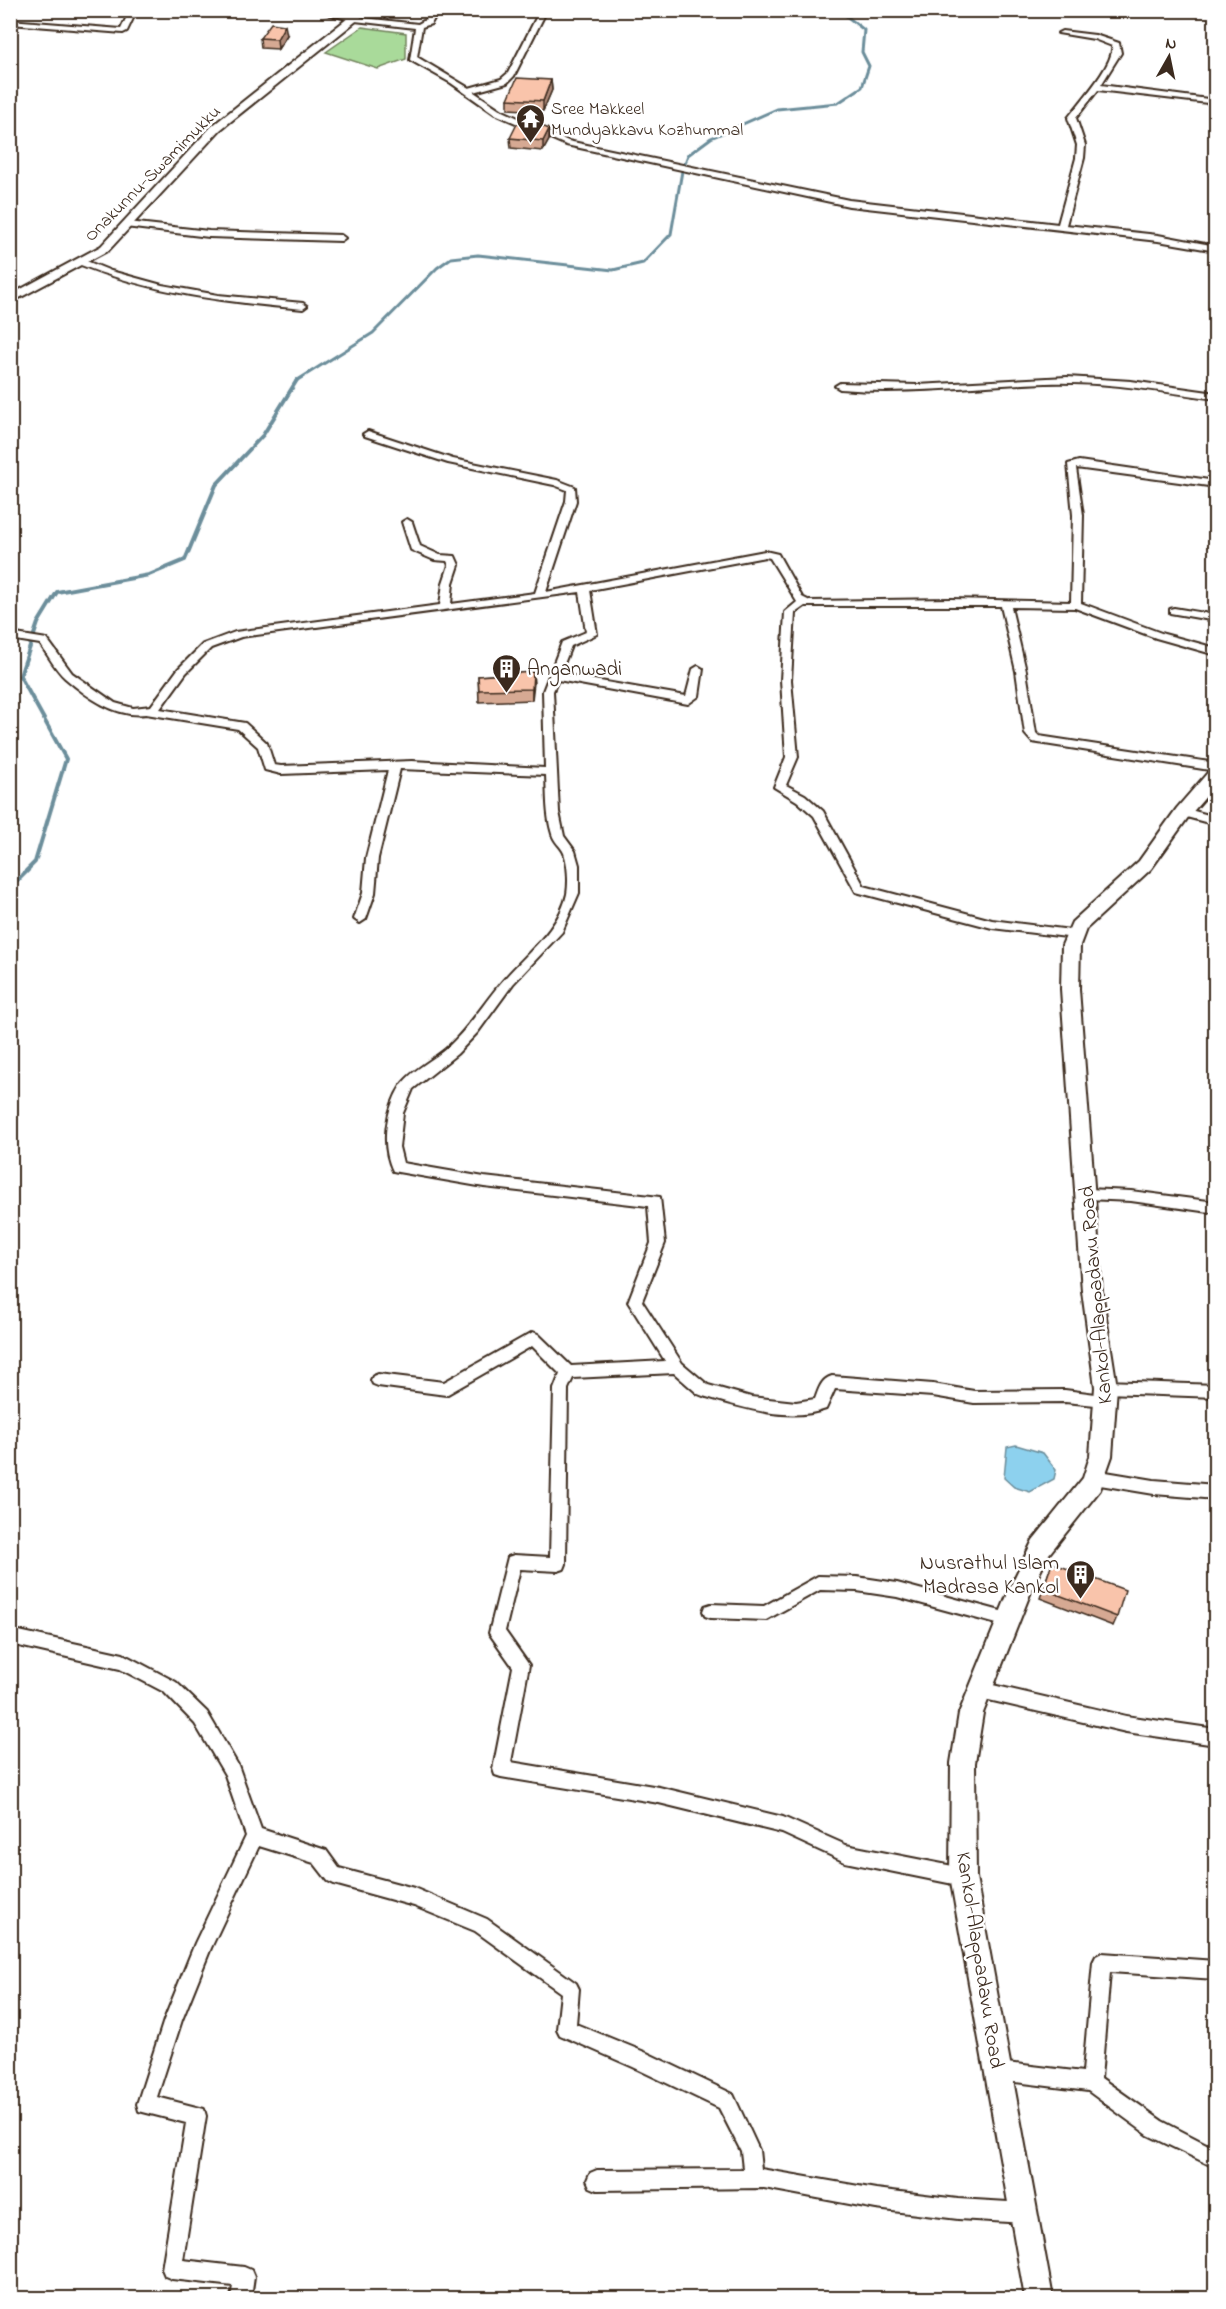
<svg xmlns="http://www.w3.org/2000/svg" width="1226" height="2309" font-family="'Indie Flower',sans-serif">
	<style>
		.green { fill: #a9da9a; stroke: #72825c; stroke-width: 1.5 }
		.water { fill: #8dd1ee; stroke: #6c8e9b; stroke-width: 1.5 }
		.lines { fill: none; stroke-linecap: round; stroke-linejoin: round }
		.stream-far2 { stroke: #6c8e9b; stroke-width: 3 }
		.stream-far1 { stroke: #6c8e9b; stroke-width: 4 }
		.stream { stroke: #6c8e9b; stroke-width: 4.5 }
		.minor-casing { stroke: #3b2a1e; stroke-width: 4 }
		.tertiary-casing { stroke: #3b2a1e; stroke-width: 4 }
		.secondary-casing { stroke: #3b2a1e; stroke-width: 4 }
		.minor { fill: #fff; fill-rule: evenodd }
		.tertiary { fill: #fff; fill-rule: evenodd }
		.secondary { fill: #fff; fill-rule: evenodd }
		.wall { fill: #d6a993; stroke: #3b2a1e; stroke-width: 1.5 }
		.shaded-wall { fill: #ae8978; stroke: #3b2a1e; stroke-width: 1.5 }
		.building { fill: #f9c4ab; stroke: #3b2a1e; stroke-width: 1.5 }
		.labels { text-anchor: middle; stroke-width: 5; stroke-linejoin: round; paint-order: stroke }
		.far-poi-label { font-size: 18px; fill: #3b2a1e; stroke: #fff; text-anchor: start }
		.far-street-label { font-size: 18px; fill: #3b2a1e; stroke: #fff }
		.poi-label { font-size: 21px; fill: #3b2a1e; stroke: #fff; text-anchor: start }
		.street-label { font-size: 21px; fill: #3b2a1e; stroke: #fff }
	</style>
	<rect width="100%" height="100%" fill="#fff"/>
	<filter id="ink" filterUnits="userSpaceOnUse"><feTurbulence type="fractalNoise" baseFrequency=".0167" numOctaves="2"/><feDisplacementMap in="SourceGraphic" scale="12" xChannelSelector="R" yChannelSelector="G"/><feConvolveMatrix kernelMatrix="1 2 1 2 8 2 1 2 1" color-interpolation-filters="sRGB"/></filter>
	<g filter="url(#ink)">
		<path class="green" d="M362,27l44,6v26l-28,10 -52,-17z"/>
		<path class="water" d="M1016,1445l27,8 13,17 -2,9 -24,13 -16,-5 -10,-9 3,-31z"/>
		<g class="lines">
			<path class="stream-far2" d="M296,381l77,-48 64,-65 14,-10 27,-3 135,15 30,-7 28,-29 11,-63 6,-16 23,-17 66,-29 61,-6 24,-16 7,-21 -7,-14 2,-22 -25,-20"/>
			<path class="stream-far1" d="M26,871l9,-9 31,-103 -46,-83 18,-53 19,-31 92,-17 36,-15 31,-75 47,-50 34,-55"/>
			<path class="stream" d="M10,888l18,-18"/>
			<defs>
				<path id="minor" d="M130,10h7l-10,21 -4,2 -113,-9v-4l111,9z
					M311,10h15l29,7 63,7 7,-4 7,-10h7l-8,14 -9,3 -5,30 52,31 32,-9 7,-6 32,-63h7l-33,66 -7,7 -33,9 27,18 67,31 281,59 209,24 18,-66 1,-13 -9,-27c11,-15 47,-54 44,-72l-18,-7 -36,-6 4,-2 33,4 24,8 2,10 -20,32 115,15v4l-118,-14 -22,28 9,27 -1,13 -18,67 92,10 58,11v5l-58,-10 -309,-35 -283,-61 -71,-31 -44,-31 -41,-23 5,-32 -60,-7z
					M128,222l81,9 132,4 4,3 -4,3 -132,-4 -84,-10v-4z
					M78,260h6l27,11 51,14 56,10 85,8 4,3 -4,3c-78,-7 -152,-16 -225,-45z
					M1067,377l64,4 85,12v6c-57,-8 -113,-18 -170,-16 -69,2 -137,12 -206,6l-5,-3 5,-3 77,2z
					M368,431l85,28 104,21 18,7 1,14 -30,91 219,-41 13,3 24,43 8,4 141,-2 120,3 2,-87 -5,-51 11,-3 137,20v6l-140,-19 7,47 -2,88 83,31 52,14v7l-60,-17 -81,-30 -64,-1 15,64 10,62 3,3 177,27v8l-184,-29 -7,-8 -9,-63 -15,-65h-196l-10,7 -4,67 7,77 -12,28 19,10 18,16 41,75 128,34 87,11 2,3 -6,4 -83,-10 -136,-36 -42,-76 -17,-15 -23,-14 12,-30 -5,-77 4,-68 12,-10 -27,-44 -5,-1 -175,33 7,44 -26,12 -11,28 126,22 7,-27 5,-3 5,3 -4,27 -11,8 -130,-24 -5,11 6,121 5,24 11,15 4,14v28l-17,39 -49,52 -35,48 -21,22 -44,35 -10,24 -4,34 4,16 81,14 176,20 5,46 -23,58 40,62 26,22 43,12 45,5 19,-3c4,-10 6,-20 17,-23l101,8 41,7 91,-1 46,6 2,4 -2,4 -5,2 -41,-4 -91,1 -41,-7 -98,-7 -9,20c-38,14 -85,-2 -123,-13l-5,-2 -24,-21 -101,5 -5,11 -2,175 -2,5 -6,2 -38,-2 -15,62 24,34 -18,97 148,25 124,30 63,28 117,23 6,3 3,6 -3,6 -6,3 -118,-24 -63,-29 -123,-30 -158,-26 -6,-2 -2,-6 20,-102 -24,-34 19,-76 6,-2 36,2 4,-168 6,-15 -28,-28 -86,49 -68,-9 -5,-2 -2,-4 2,-4 5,-2 66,8 89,-50 5,2 33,32 94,-5 -37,-59 23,-59 -3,-37 -164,-19 -86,-15 -5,-1c-13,-26 -7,-63 9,-87 10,-14 33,-25 46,-37 23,-21 38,-48 58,-70 23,-26 53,-48 61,-83 2,-12 1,-30 -3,-41 -3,-7 -10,-11 -12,-19 -6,-19 -5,-39 -6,-59l-146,-6 -22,89 -3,35 -9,26 -6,4 -6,-4 9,-26 3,-35 22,-88 -107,4 -16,-4 -7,-23 -20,-18 -92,-15c-30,4 -59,-17 -81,-36 -10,-9 -17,-23 -25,-34l-30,-5v-6l37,6 25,34 43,30 18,5 18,-2 27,-37 25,-25 32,-12 205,-27 3,-22 6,-18 -2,-4 -13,-1 -23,-10 -9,-28 5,-3 5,3 8,24 20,9 15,1 4,9 -6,18 -2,21 84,-11 31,-92 1,-11 -13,-5 -106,-22 -83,-27 -2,-2zM580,592l6,40 -24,10 -19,49 2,77 -133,-7 -131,5 -7,-1 -7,-22 -22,-20 -85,-14 26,-36 25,-25 30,-11z
					M1174,608l42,7v6l-46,-8v-4z
					M1183,808l33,9v8l-37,-10 -2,-3 2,-3z
					M1087,1189l44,2 85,11v11l-85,-12 -44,-2 -5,-1 -2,-4 2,-4z
					M1106,1381l110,4v12l-110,-4 -5,-2 -2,-4 2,-4z
					M1094,1470l60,10 62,5v14l-62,-5 -60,-10 -5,-2 -3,-5 3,-5z
					M818,1576l39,1 40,6 111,30 6,2 2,5 -2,5 -6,2 -111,-30 -40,-6 -37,-1 -54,30 -55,-2 -6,-2 -2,-5 2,-5 6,-2 53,2z
					M10,1629l113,25 53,28 31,30 31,53 23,64 65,21 13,18 75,20 73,31 89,64 3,6 -3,35 71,29 86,41 26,56 2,19 115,20 82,10 67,4 7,3 3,7 -3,7 -7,3 -67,-4 -82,-10 -112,-21 -167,2 -7,-3 -3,-7 3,-7 7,-3 146,-1 -2,-18 -22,-43 -86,-41 -73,-32 -3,-6 4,-36 -86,-62 -61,-25 -80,-22 -6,-3 -14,-18 -55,-17 -48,102 -29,72 -25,77 47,12 2,7 -23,144 61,7 7,3 3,7 -3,21h-20l2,-12 -61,-7 -7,-3 -3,-7 24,-146 -47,-12 -2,-7 27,-84 31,-77 51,-107 -21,-61 -30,-51 -31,-32 -44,-23 -110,-25z
					M980,1682l146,34 90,13v16l-90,-13 -146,-34 -6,-3 -2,-5 2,-5z
					M1102,1953l114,8v18l-106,-7 -9,106 61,43 54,28v19l-68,-33 -60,-44 -90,-11 -7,-2 -2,-7 2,-7 7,-2 85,10 10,-110 3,-6z"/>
				<path id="tertiary" d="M358,10h12l-150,120 -111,120 -99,53v-8l91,-49 111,-120z"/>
				<path id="secondary" d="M1216,769v16l-27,31 -38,53 -65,60 -6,16 -1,44 23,302 15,96 -5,69 -12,34 -51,64 -15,30 -51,129 -8,50 1,114 77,421h-28l-75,-421 1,-114 8,-50 54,-132 20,-41 50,-62 7,-22 5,-69 -13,-96 -21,-302 1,-44 10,-23 67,-61 38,-53 33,-38z"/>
			</defs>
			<use href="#minor" class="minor-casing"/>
			<use href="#tertiary" class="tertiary-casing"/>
			<use href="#secondary" class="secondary-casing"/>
			<use href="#minor" class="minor"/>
			<use href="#tertiary" class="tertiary"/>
			<use href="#secondary" class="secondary"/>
		</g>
		<path class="wall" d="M287,35l-9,14 -17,-1 -1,-10z
			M551,80l1,10 -9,21 -35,-2v-10z
			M549,129v11l-6,11 -32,-3 -1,-10z
			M533,672l-1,28 -53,2 -1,-26z
			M1052,1563l65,54 -4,9 -73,-28z"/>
		<path class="shaded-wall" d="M285,25l2,10 -9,14 -1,-10z
			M551,80l1,10 -9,21v-10z
			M549,129v11l-6,11v-10z
			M533,672l1,11 -2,17v-11z"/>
		<path class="building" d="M271,23l14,2 -8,14 -17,-1z
			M517,78l34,2 -8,21 -35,-2z
			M517,124l25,2 7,3 -6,12 -33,-3z
			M533,672l-1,17 -53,1 -1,-14z
			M1052,1563l73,27 -8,27 -74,-28z"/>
	</g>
	<defs>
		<symbol id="temple-pin" viewBox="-11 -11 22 30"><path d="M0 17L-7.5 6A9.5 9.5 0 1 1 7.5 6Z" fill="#3b2a1e" stroke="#fff"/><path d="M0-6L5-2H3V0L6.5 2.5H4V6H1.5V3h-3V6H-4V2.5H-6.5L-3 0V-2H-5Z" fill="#fff"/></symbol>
		<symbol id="building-pin" viewBox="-11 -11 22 30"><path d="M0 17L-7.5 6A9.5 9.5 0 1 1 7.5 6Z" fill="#3b2a1e" stroke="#fff"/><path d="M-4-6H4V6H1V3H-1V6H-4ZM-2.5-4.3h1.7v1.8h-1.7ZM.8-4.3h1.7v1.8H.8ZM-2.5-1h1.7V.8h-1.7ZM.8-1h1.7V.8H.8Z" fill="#fff"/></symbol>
	</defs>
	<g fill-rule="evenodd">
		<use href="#temple-pin" x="514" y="102" width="33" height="45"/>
		<use href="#building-pin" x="490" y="652" width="33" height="45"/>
		<use href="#building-pin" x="1064" y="1558" width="33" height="45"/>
	</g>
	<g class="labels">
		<g class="far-poi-label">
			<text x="551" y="114">Sree Makkeel<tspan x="551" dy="21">Mundyakkavu Kozhummal</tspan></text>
		</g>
		<g class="far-street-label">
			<text transform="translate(152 173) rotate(-45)" y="6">Onakunnu-Swamimukku</text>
		</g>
		<g class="poi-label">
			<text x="527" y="675">Anganwadi</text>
			<text x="1059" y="1569" text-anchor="end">Nusrathul Islam<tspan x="1059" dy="24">Madrasa Kankol</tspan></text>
		</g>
		<g class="street-label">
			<text transform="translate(1095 1295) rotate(-95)" y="7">Kankol-Alappadavu Road</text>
			<text transform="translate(981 1960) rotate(81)" y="7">Kankol-Alappadavu Road</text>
		</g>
	</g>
	<rect width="1226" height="2309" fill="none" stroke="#fff" stroke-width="36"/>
	<rect x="18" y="18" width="1190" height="2273" fill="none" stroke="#3b2a1e" stroke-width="2" filter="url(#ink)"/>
	<g transform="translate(1169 57) rotate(9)" stroke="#ffffff" stroke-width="4.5" paint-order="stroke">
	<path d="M0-4.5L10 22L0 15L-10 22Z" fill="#3b2a1e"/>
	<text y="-9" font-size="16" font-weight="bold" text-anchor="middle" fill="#3b2a1e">N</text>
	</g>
</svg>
